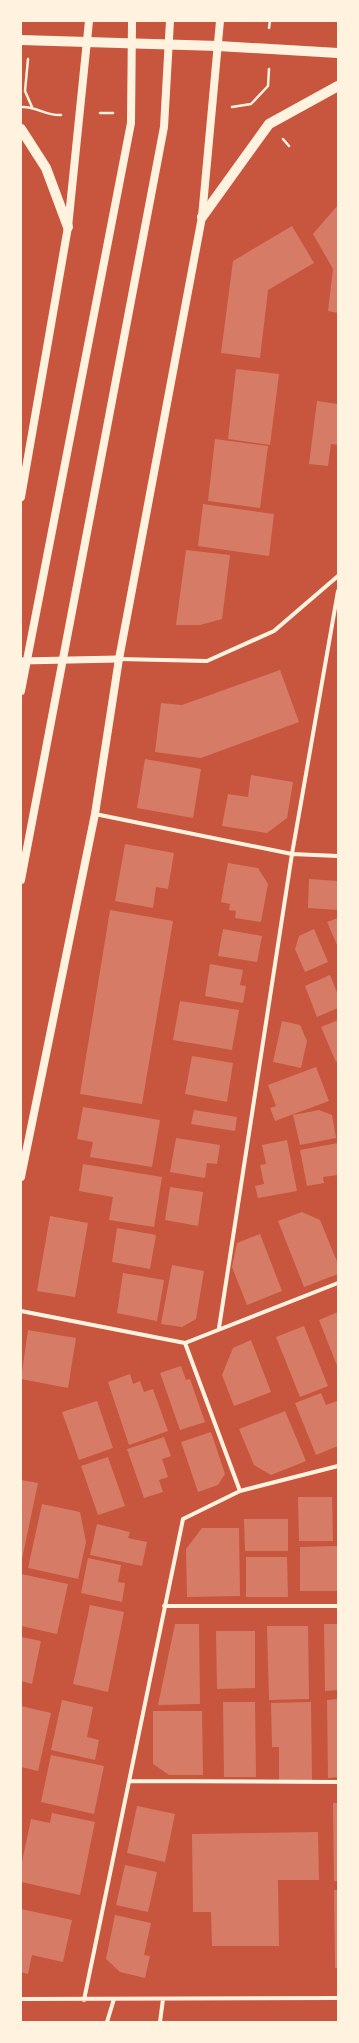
<svg xmlns="http://www.w3.org/2000/svg" width="359" height="2043" font-family="Merriweather,serif">
	<style>
		.building { fill: #d67c66 }
		.lines { fill: none; stroke-linecap: round; stroke-linejoin: round }
		.path { stroke: #fff3e0; stroke-width: 2.5 }
		.minor { stroke: #fff3e0; stroke-width: 4 }
		.tertiary { stroke: #fff3e0; stroke-width: 7 }
		.secondary { stroke: #fff3e0; stroke-width: 8 }
		.primary { stroke: #fff3e0; stroke-width: 10 }
	</style>
	<rect width="100%" height="100%" fill="#c8553d"/>
	<path class="building" d="M338,205v108l-10,-2 5,-42 -20,-35z
		M292,226l22,37 -46,27 -8,68 -39,-5 12,-92z
		M236,369l43,5 -9,71 -42,-6z
		M317,401l21,3v41l-7,-1 -3,22 -19,-2z
		M215,439l53,7 -8,62 -52,-7z
		M203,504l71,10 -5,42 -71,-10z
		M186,550l44,5 -8,64 -22,6h-24z
		M280,670l19,52 -98,36 -46,-6 6,-49 21,2z
		M145,759l56,10 -8,49 -56,-10z
		M251,775l42,7 -6,36 -20,15 -45,-7 6,-32 20,3z
		M125,844l49,9 -6,36 -12,-2 -3,21 -38,-7z
		M228,863l30,5 10,16 -7,38 -26,-4 1,-7 -7,-1 1,-6 -9,-2z
		M309,879l29,2v29l-30,-2z
		M110,910l63,11 -31,183 -62,-10z
		M338,918v29l-11,-25z
		M223,929l39,7 -5,26 -39,-6z
		M314,929l14,33 -23,10 -10,-23 4,-13z
		M210,964l33,6 -3,15 6,1 -3,17 -38,-7z
		M330,975l8,20v13l-21,9 -12,-31z
		M180,1001l59,9 -7,40 -59,-10z
		M338,1020v41l-2,1 -15,-35z
		M282,1021l18,4 7,16 -6,27 -28,-6z
		M192,1056l41,7 -6,39 -42,-8z
		M316,1067l13,34 -54,20 -5,-13 6,-2 -8,-21z
		M83,1107l77,13 -8,47 -62,-10 3,-15 -16,-3z
		M194,1110l43,7 -2,14 -44,-7z
		M319,1110l13,5 4,23 -36,7 -7,-30z
		M176,1138l44,7 -3,19 -10,-1 -2,15 -35,-6z
		M287,1140l10,51 -39,7 -3,-12 9,-2 -4,-19 6,-1 -4,-19z
		M338,1143v32l-15,2 1,6 -17,3 -7,-36z
		M83,1164l79,13 -8,50 -45,-7 4,-23 -34,-6z
		M170,1187l33,5 -5,34 -33,-6z
		M302,1212l18,8 18,44v10l-34,13 -26,-66z
		M50,1216l38,7 -13,74 -38,-6z
		M117,1228l39,7 -6,34 -38,-7z
		M260,1234l22,57 -35,14 -15,-38 5,-24z
		M172,1265l32,6 -8,48 -14,8 -21,-3z
		M123,1273l41,7 -7,41 -40,-8z
		M338,1312v56l-19,-48z
		M304,1326l24,60 -28,11 -24,-60z
		M28,1330l48,8 -8,50 -47,-9z
		M251,1340l20,52 -37,14 -12,-31 11,-27z
		M181,1366l5,14 4,-1 15,43 -25,8 -20,-57z
		M130,1374l3,10 7,-3 4,11 9,-3 15,42 -39,14 -21,-63z
		M321,1393l5,12 11,-4 1,1v44l-22,9 -21,-52z
		M97,1401l16,47 -34,12 -17,-48z
		M285,1411l21,50 -35,14 -17,-10 -15,-36z
		M211,1432l14,42 -7,11 -20,7 -17,-50z
		M164,1437l7,19 -9,3 6,18 -9,3 4,12 -19,6 -17,-49z
		M108,1457l17,49 -27,9 -17,-49z
		M21,1480l17,3 -16,76h-1z
		M298,1497h34l1,44h-34z
		M42,1504l38,8 6,30 -8,37 -50,-11z
		M244,1519h44v32h-43z
		M97,1524l33,8 -2,6 19,4 -5,24 -52,-11z
		M202,1528h37l1,68 -53,1 -1,-48z
		M338,1546v45h-38v-44z
		M246,1557h41l1,40h-42z
		M88,1558l33,7 -3,17 7,1 -3,19 -41,-9z
		M21,1574l47,10 -11,50 -36,-8z
		M90,1605l34,7 -16,80 -35,-8z
		M175,1624h24l1,80 -42,1z
		M324,1624h14v66l-13,1z
		M267,1626h41l1,73 -40,1z
		M216,1631h39v57l-38,1z
		M21,1637l20,4 -9,43 -11,-3z
		M338,1699v78l-10,1 -1,-78z
		M62,1700l31,7 -6,30 12,3 -4,20 -44,-10z
		M223,1702h32l1,75h-32z
		M311,1702l1,78h-33v-33h-7l-1,-44z
		M21,1706l30,7 -13,58 -17,-4z
		M153,1711h49l1,64h-34l-16,-11z
		M51,1755l53,11 -10,48 -53,-12z
		M333,1803h5v78h-4z
		M137,1806l38,8 -10,48 -38,-9z
		M52,1813l43,9 -15,73 -59,-13v-15l10,-48 19,4z
		M318,1832l1,48h-41l1,66h-67l-1,-34h-18l-1,-78z
		M125,1865l32,7 -9,40 -32,-7z
		M334,1890h4v78h-3z
		M21,1909l51,11 -9,42 -31,-7 -4,19 -7,-2z
		M115,1915l36,8 -7,32 6,1 -5,22 -25,-6 -14,-13z"/>
	<g class="lines">
		<path class="path" d="M269,28l1,-7
			M28,59l-3,32 7,16
			M23,107c14,0 24,9 38,8
			M232,107l19,-3 17,-18 1,-17
			M100,113h13
			M283,139l6,7"/>
		<path class="minor" d="M119,659l88,2 67,-30 64,-55
			M95,814l197,40 46,2
			M21,1311l164,32 153,-60
			M219,1328l73,-474 46,-263
			M240,1491l98,-25
			M164,1606h174
			M129,1781l209,1
			M21,1999l317,-1
			M84,2000l99,-481 57,-28 -55,-148
			M107,2022l7,-23
			M160,2022l3,-23"/>
		<path class="tertiary" d="M21,661l98,-2"/>
		<path class="secondary" d="M21,497l47,-270 21,-206
			M21,691l110,-568 1,-102
			M21,880l143,-753 6,-106
			M21,1177l74,-363 24,-155 83,-442 18,-196"/>
		<path class="primary" d="M21,40l197,6 120,7
			M21,129l25,39 22,59
			M202,217l67,-93 69,-38"/>
	</g>
	<rect width="359" height="2043" fill="none" stroke="#fff3e0" stroke-width="44"/>
</svg>
